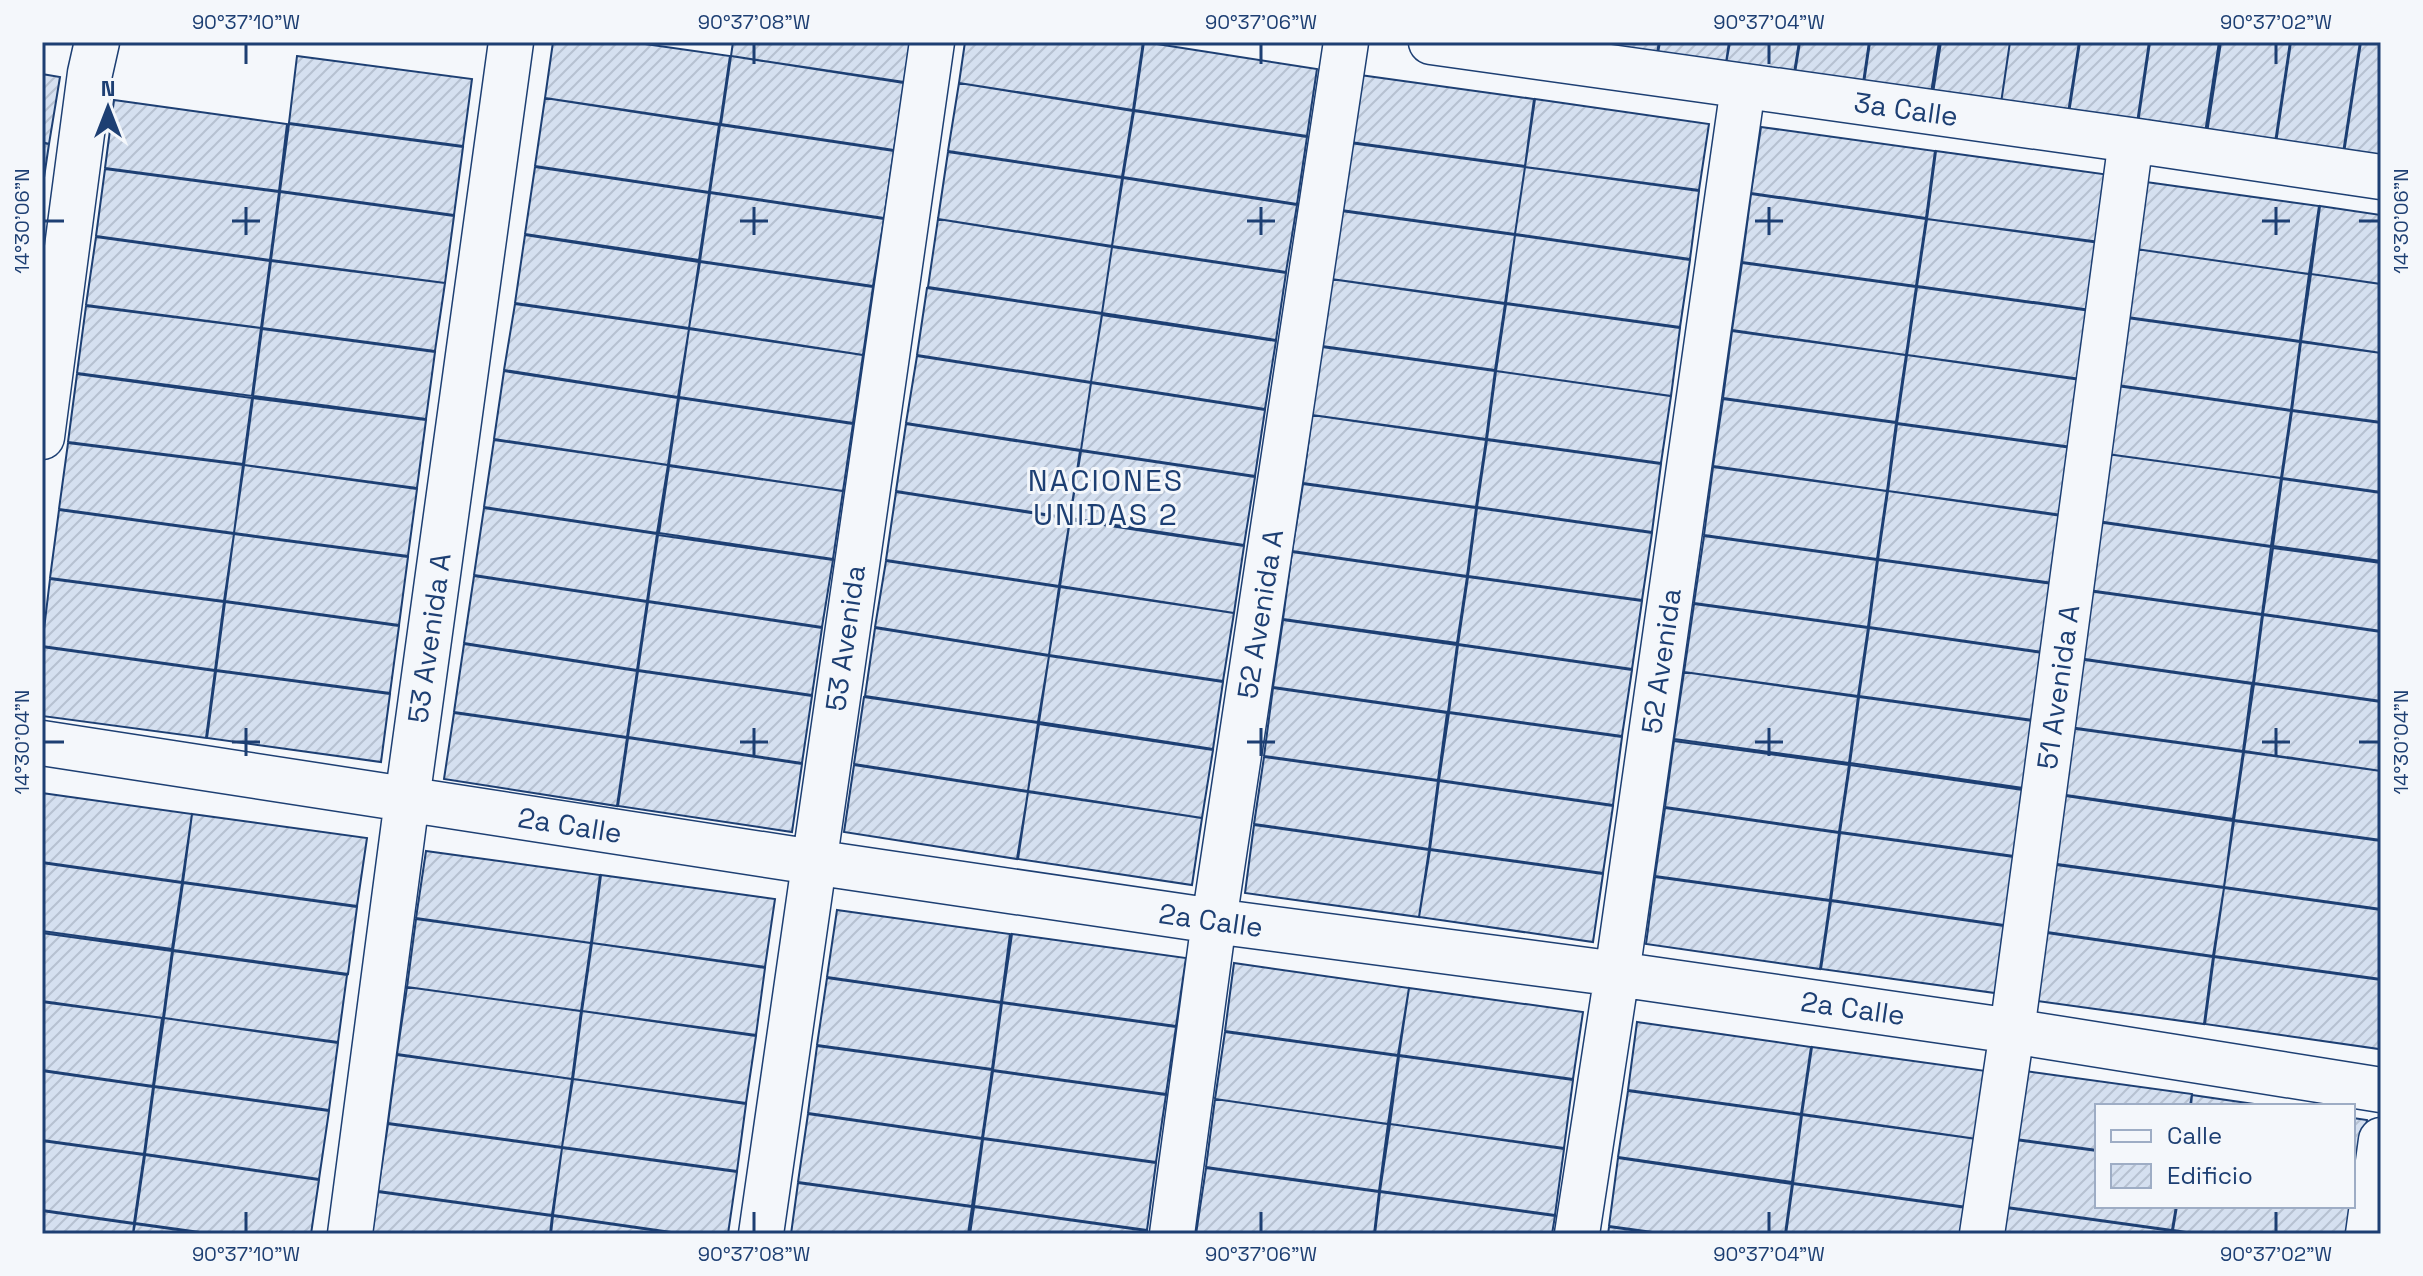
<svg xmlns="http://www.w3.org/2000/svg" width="2423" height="1276" font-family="'Space Grotesk',sans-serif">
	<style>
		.building { fill: url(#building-hatch); stroke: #1d3f73; stroke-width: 2 }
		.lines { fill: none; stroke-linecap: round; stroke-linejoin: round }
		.street-casing { stroke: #1d3f73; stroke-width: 47 }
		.street { stroke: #f4f7fb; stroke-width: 44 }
		.ticks { fill: none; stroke: #1d3f73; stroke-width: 3 }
		.labels { text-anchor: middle; stroke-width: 6; stroke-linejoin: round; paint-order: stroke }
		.street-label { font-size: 28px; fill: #1d3f73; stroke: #f4f7fb }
		.neighbourhood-label { font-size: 30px; letter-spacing: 2px; fill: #1d3f73; stroke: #f4f7fb }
		.neatline { fill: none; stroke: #1d3f73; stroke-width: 3 }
		.ticks-label { font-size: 20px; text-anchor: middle; fill: #1d3f73 }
	</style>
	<defs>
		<pattern id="building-hatch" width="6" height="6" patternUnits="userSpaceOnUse" patternTransform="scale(2)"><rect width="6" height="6" fill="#d5e0f0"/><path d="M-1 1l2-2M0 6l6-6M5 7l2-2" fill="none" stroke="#b6c1d1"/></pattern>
	</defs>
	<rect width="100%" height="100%" fill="#f4f7fb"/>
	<path class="building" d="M553,42h78l99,14 -10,68 -175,-26z
		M733,42h177l-6,40 -173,-26z
		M965,42h178l-10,68 -174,-27z
		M1144,42l173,27 -10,67 -173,-26z
		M1590,42h69l-2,11z
		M1660,42h69l-3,21 -68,-10z
		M1730,42h69l-5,31 -68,-9z
		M1800,42h69l-6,41 -68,-10z
		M1870,42h69l-8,51 -67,-10z
		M1941,42h69l-9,61 -68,-10z
		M2010,42h69l-11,71 -67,-10z
		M2080,42h69l-12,81 -68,-10z
		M2150,42h69l-14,91 -67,-10z
		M2221,42h69l-15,101 -68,-10z
		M2291,42h69l-17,111 -67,-10z
		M2361,42h20v117l-37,-6z
		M297,56l175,23 -9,67 -174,-23z
		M731,56l173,27 -10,67 -173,-26z
		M42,74l18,3 -11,67 -7,-2z
		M1360,75l174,24 -9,67 -175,-24z
		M959,83l174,28 -11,66 -174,-26z
		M545,98l174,27 -10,67 -174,-26z
		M1535,99l174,25 -10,66 -174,-23z
		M114,100l173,24 -8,67 -174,-23z
		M1134,111l173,26 -10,67 -174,-27z
		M289,124l174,23 -9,68 -174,-24z
		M720,125l174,26 -10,67 -174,-26z
		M1761,127l174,24 -9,67 -175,-25z
		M42,143l7,1 -7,47z
		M1350,143l175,24 -10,67 -174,-24z
		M1936,151l174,24 -10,67 -173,-23z
		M948,152l174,26 -10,68 -174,-27z
		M535,167l174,26 -10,67 -174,-26z
		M1525,167l174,24 -9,68 -175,-25z
		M105,169l174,23 -9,68 -174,-24z
		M1123,178l174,27 -11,67 -174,-26z
		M2146,182l173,24 -10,68 -173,-25z
		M280,192l174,24 -9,67 -174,-23z
		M710,193l174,26 -11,67 -173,-25z
		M1751,194l175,25 -10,67 -174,-24z
		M2320,206l61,9v69l-70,-10z
		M1341,211l174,24 -10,68 -174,-24z
		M938,219l174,28 -10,66 -174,-26z
		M1927,219l173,24 -9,67 -174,-24z
		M525,235l174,27 -10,66 -174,-25z
		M1515,235l175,25 -10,67 -174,-24z
		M96,237l174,24 -9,67 -175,-23z
		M1112,247l174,26 -10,67 -174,-27z
		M2136,249l173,25 -9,67 -173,-24z
		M271,261l174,22 -10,68 -173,-23z
		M700,262l173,25 -10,68 -174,-27z
		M1742,263l174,24 -10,68 -174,-25z
		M2311,274l70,10v69l-80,-12z
		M1331,279l174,25 -10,66 -173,-24z
		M1917,287l174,24 -10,68 -174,-24z
		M927,288l175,26 -11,68 -174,-27z
		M515,304l174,25 -11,68 -174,-27z
		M1506,304l174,24 -9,68 -175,-25z
		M86,306l175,22 -9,68 -175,-23z
		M1102,315l174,26 -11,68 -174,-27z
		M2127,318l173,24 -9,68 -174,-25z
		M262,329l173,23 -9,67 -173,-23z
		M689,329l174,26 -10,68 -174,-26z
		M1732,331l174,24 -10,67 -173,-24z
		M2301,342l80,11v69l-89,-12z
		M1322,347l173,24 -9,68 -174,-24z
		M1907,355l174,25 -9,67 -175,-24z
		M917,356l174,27 -10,67 -175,-27z
		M504,371l174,27 -10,67 -174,-26z
		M1496,371l175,25 -10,67 -174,-24z
		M77,374l175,24 -9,66 -175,-22z
		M1091,383l174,27 -10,66 -174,-26z
		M2117,386l174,25 -10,67 -174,-24z
		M253,398l173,22 -9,68 -173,-23z
		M679,398l174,26 -10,67 -174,-26z
		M1723,399l173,24 -9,68 -174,-25z
		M2292,411l89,12v69l-99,-14z
		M1312,415l174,25 -10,67 -173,-24z
		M906,424l174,27 -10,67 -174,-27z
		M1897,424l175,24 -10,67 -174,-24z
		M494,440l174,25 -11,68 -173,-26z
		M1487,440l174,24 -9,68 -175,-25z
		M68,443l175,22 -9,68 -175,-24z
		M1081,451l174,26 -11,68 -174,-27z
		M2107,454l174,24 -10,68 -174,-25z
		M244,465l173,24 -9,67 -174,-23z
		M669,466l174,25 -10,68 -174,-26z
		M1713,467l174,24 -10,68 -173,-24z
		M2282,479l99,14v68l-108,-15z
		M1303,484l173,24 -9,68 -175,-25z
		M1888,491l174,25 -9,67 -175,-24z
		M896,492l174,27 -11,67 -173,-26z
		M484,508l173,26 -10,67 -173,-26z
		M1477,508l175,25 -10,67 -174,-24z
		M59,510l175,24 -10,67 -174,-23z
		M1070,520l174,26 -10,67 -174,-27z
		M2097,522l174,25 -9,67 -174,-24z
		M234,534l174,23 -9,68 -174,-24z
		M658,535l175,25 -11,67 -174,-26z
		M1704,536l173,24 -9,67 -174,-24z
		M2273,548l108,15v68l-118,-17z
		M1292,552l175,25 -10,66 -174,-24z
		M1878,560l175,24 -10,68 -174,-25z
		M886,561l173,26 -10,68 -174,-28z
		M474,576l173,26 -10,68 -173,-27z
		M1468,577l174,24 -10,68 -174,-25z
		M50,579l174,23 -9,68 -173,-24z
		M1060,587l174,26 -11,68 -174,-26z
		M2088,591l174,24 -9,68 -175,-25z
		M225,602l174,24 -9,67 -174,-23z
		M648,602l174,26 -10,67 -174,-25z
		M1694,604l174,24 -10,68 -174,-24z
		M2263,615l118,17v69l-127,-18z
		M1283,620l174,25 -9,67 -175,-25z
		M875,628l174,28 -11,66 -173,-26z
		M1869,628l174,25 -10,67 -174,-24z
		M464,644l173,27 -10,66 -173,-25z
		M1458,645l174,25 -10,66 -173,-24z
		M42,647l173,24 -9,67 -164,-22z
		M1049,656l174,26 -10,67 -174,-27z
		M2078,659l174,25 -9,67 -174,-24z
		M216,671l174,23 -9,68 -174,-24z
		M638,671l174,25 -10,67 -174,-26z
		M1684,672l174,25 -9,66 -175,-24z
		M2254,684l127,18v69l-137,-20z
		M1273,688l174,25 -9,67 -174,-24z
		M864,697l174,26 -10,68 -174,-27z
		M1859,697l174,24 -10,67 -173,-25z
		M454,713l173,25 -10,68 -173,-27z
		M1449,713l173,24 -9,68 -174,-25z
		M1039,724l174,26 -11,68 -174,-27z
		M2069,728l174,24 -10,67 -174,-25z
		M628,738l174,26 -10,68 -174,-26z
		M1674,741l175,24 -10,67 -174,-25z
		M2244,752l137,19v69l-147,-20z
		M1264,757l174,24 -9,68 -175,-25z
		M854,765l174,27 -11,67 -173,-27z
		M1850,765l173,25 -9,66 -174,-24z
		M1439,781l174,25 -10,67 -173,-24z
		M1028,792l174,26 -10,67 -174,-26z
		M42,793l150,21 -10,68 -140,-20z
		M2059,795l174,26 -9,66 -174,-24z
		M1665,808l174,25 -9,67 -175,-24z
		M192,814l175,24 -10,68 -174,-24z
		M2234,821l147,20v68l-157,-22z
		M1254,825l175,25 -10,67 -174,-24z
		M1840,833l174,24 -10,68 -173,-25z
		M1430,850l173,24 -10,68 -174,-25z
		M426,851l174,24 -9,68 -175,-25z
		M42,863l140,20 -10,66 -130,-18z
		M2049,864l175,24 -11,68 -173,-25z
		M601,875l174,24 -10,68 -173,-24z
		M1655,877l175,24 -10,68 -174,-25z
		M183,883l174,24 -9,67 -175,-24z
		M2224,888l157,22v69l-167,-23z
		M1831,901l173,25 -9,67 -174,-24z
		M837,910l173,24 -9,68 -174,-25z
		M416,919l175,24 -10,68 -174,-24z
		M2040,932l173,25 -9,67 -174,-24z
		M42,933l130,18 -9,67 -121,-17z
		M1012,934l174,24 -10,68 -174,-24z
		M592,943l173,25 -9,67 -174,-24z
		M173,951l174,24 -9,67 -174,-24z
		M2214,957l167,23v54l-2,15 -174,-25z
		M1234,963l175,25 -11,67 -173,-24z
		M827,978l174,25 -9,66 -175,-24z
		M407,987l174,24 -9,68 -175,-25z
		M1409,988l174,24 -10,67 -174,-24z
		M42,1002l120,16 -9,68 -111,-16z
		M1002,1003l174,24 -10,67 -173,-24z
		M582,1011l174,25 -10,67 -173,-24z
		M164,1018l174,25 -9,67 -175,-24z
		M1637,1022l174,25 -10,67 -173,-24z
		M1225,1032l173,24 -10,68 -173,-25z
		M817,1046l175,24 -10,68 -174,-25z
		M1812,1047l174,24 -9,68 -175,-25z
		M397,1055l175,24 -10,68 -174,-24z
		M1399,1056l174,24 -9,68 -174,-24z
		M2018,1070l174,24 -2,12h-93v44l-89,-12z
		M42,1071l111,16 -9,67 -102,-14z
		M993,1071l173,24 -10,67 -173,-24z
		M573,1079l173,25 -9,67 -175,-24z
		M154,1087l175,24 -10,68 -174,-25z
		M1628,1091l173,24 -9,67 -174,-25z
		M2192,1095l76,11h-77z
		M1215,1099l173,25 -9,67 -173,-24z
		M808,1114l174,25 -10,67 -174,-24z
		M1802,1115l175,24 -10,68 -174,-24z
		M2353,1118l14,2 -10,66h-4z
		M388,1124l174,24 -10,67 -174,-24z
		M1390,1124l174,25 -9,66 -175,-24z
		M983,1139l173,24 -9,67 -173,-24z
		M2008,1139l89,12v55h79l-4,24 -173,-24z
		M42,1141l102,14 -10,68 -92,-13z
		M562,1148l175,24 -9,62h-43l-132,-19z
		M145,1155l174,25 -8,54h-97l-79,-11z
		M1618,1158l174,26 -7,50h-118l-58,-8z
		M1206,1168l173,24 -5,42h-178z
		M798,1183l174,24 -4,27h-177z
		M1793,1184l174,24 -4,26h-177z
		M378,1192l174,24 -2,18h-178z
		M1380,1192l175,24 -3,18h-177z
		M2177,1206h176l-2,28h-152l-26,-4z
		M974,1207l173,24v3h-177z
		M1999,1207l173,24v3h-177z
		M42,1211l92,13 -1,10h-91z
		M553,1216l126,18h-128z
		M135,1224l72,10h-74z
		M1609,1227l52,7h-53z"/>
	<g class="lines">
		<defs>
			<path id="street" d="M1431,42l700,98 250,37
				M42,437l48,-364 7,-31
				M42,743l771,119 401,59 403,53 395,57 369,59
				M350,1234l57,-434 104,-758
				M761,1234l171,-1192
				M1172,1234l42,-313 132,-879
				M1577,1234l40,-260 126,-887
				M1982,1234l30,-203 119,-891
				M2368,1234l13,-94"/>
		</defs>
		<use href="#street" class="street-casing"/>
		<use href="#street" class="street"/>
	</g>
	<path class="ticks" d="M246,44v20M754,44v20M1261,44v20M1769,44v20M2276,44v20M246,207v28M754,207v28M1261,207v28M1769,207v28M2276,207v28M44,221h20M232,221h28M740,221h28M1247,221h28M1755,221h28M2262,221h28M2359,221h20M246,728v28M754,728v28M1261,728v28M1769,728v28M2276,728v28M44,742h20M232,742h28M740,742h28M1247,742h28M1755,742h28M2262,742h28M2359,742h20M246,1212v20M754,1212v20M1261,1212v20M1769,1212v20M2276,1212v20"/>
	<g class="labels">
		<g class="street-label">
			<text transform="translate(1906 109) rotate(8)" y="10">3a Calle</text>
			<text transform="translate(1260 614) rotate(-81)" y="10">52 Avenida A</text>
			<text transform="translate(429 638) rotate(-82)" y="10">53 Avenida A</text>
			<text transform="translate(845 638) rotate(-82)" y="10">53 Avenida</text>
			<text transform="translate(1661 661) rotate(-82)" y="10">52 Avenida</text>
			<text transform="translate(2058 687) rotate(-82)" y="10">51 Avenida A</text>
			<text transform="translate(570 825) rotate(9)" y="10">2a Calle</text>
			<text transform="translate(1211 920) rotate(8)" y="10">2a Calle</text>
			<text transform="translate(1853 1008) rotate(8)" y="10">2a Calle</text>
		</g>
		<g class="neighbourhood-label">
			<text x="1106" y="491">NACIONES<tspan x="1106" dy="34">UNIDAS 2</tspan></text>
		</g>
	</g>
	<rect width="2423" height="1276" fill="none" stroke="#f4f7fb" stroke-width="88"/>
	<rect x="2095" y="1104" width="260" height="104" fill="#f4f7fb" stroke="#9eadc5" stroke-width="2"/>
	<rect x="2111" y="1130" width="40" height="12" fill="#f4f7fb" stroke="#9eadc5" stroke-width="2"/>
	<text x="2167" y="1144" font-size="24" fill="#1d3f73">Calle</text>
	<rect x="2111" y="1164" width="40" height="24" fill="url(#building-hatch)" stroke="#9eadc5" stroke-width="2"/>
	<text x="2167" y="1184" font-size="24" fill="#1d3f73">Edificio</text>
	<g transform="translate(108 108)" stroke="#f4f7fb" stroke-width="6" paint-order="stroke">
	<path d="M0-6L14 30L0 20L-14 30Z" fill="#1d3f73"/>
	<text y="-12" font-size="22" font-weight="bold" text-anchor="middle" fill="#1d3f73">N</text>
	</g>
	<rect x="44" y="44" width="2335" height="1188" class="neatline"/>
	<g class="ticks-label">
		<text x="246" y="29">90°37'10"W</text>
		<text x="754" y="29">90°37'08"W</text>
		<text x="1261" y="29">90°37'06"W</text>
		<text x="1769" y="29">90°37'04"W</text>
		<text x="2276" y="29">90°37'02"W</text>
		<text transform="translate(22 221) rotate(-90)" y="7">14°30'06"N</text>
		<text transform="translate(2401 221) rotate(-90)" y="7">14°30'06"N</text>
		<text transform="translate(22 742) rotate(-90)" y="7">14°30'04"N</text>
		<text transform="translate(2401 742) rotate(-90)" y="7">14°30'04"N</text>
		<text x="246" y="1261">90°37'10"W</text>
		<text x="754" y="1261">90°37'08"W</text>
		<text x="1261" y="1261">90°37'06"W</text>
		<text x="1769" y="1261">90°37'04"W</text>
		<text x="2276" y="1261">90°37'02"W</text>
	</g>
</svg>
